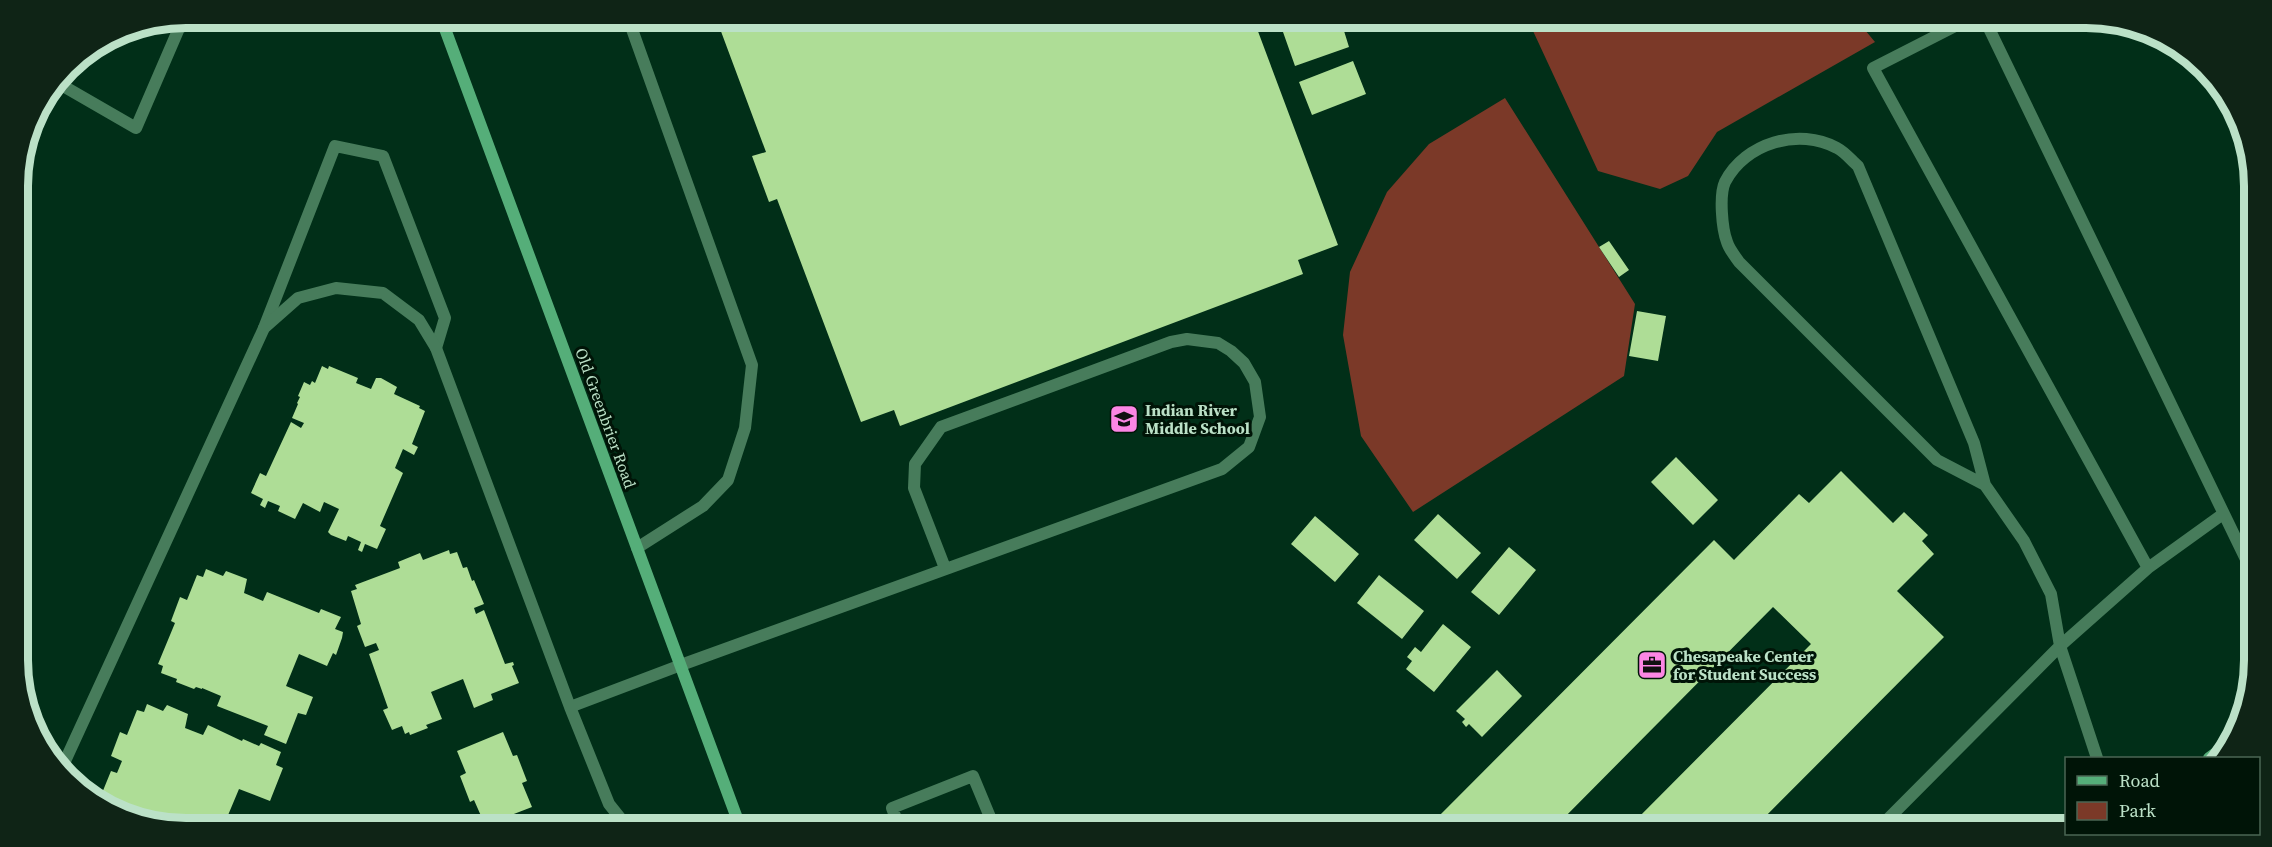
<svg xmlns="http://www.w3.org/2000/svg" width="2272" height="847" font-family="'Source Serif 4',serif">
<style>
.green{fill:#7b3928}
.building{fill:#aedd96}
.lines{fill:none;stroke-linecap:round;stroke-linejoin:round}
.lane{stroke:#477c5b;stroke-width:12}
.street{stroke:#477c5b;stroke-width:12}
.secondary{stroke:#55ae79;stroke-width:12}
.labels{text-anchor:middle;stroke-width:6;stroke-linejoin:round;paint-order:stroke}
.poi-label{font-size:16px;font-weight:bold;fill:#bbe1c7;stroke:#001407;text-anchor:start}
.street-label{font-size:16px;fill:#bbe1c7;stroke:#001407}
.rim{fill:none;stroke:#bbe1c7;stroke-width:8}
</style>
<rect width="100%" height="100%" fill="#012f18"/>
<path class="green" d="M 1527,18 L 1855,18 L 1875,42 L 1717,132 L 1688,176 L 1660,189 L 1598,171 Z
M 1505,98 L 1635,304 L 1624,376 L 1413,512 L 1361,436 L 1343,335 L 1350,272 L 1387,192 L 1429,144 Z"/>
<path class="building" d="M 716,18 L 1253,18 L 1338,245 L 1298,260 L 1303,274 L 900,426 L 894,410 L 861,422 L 777,199 L 769,202 L 752,156 L 766,152 Z
M 1322,18 L 1340,18 L 1349,47 L 1295,66 L 1283,32 Z
M 1353,61 L 1366,94 L 1312,115 L 1299,82 Z
M 1609,241 L 1629,270 L 1619,277 L 1599,247 Z
M 1637,311 L 1666,316 L 1658,361 L 1629,356 Z
M 322,366 L 328,369 L 329,366 L 358,378 L 356,383 L 371,389 L 376,378 L 381,378 L 397,387 L 394,394 L 420,406 L 419,408 L 425,411 L 412,444 L 418,447 L 414,455 L 403,449 L 395,468 L 403,473 L 380,526 L 386,529 L 377,549 L 365,544 L 362,552 L 358,550 L 361,542 L 348,536 L 346,541 L 331,535 L 328,532 L 339,509 L 324,502 L 320,512 L 303,503 L 295,519 L 278,511 L 280,506 L 268,501 L 265,508 L 260,505 L 263,499 L 251,493 L 260,473 L 266,476 L 291,422 L 301,428 L 304,423 L 292,418 L 298,404 L 297,403 L 300,397 L 298,396 L 304,382 L 310,385 L 312,381 L 315,383 Z
M 1676,457 L 1718,500 L 1693,525 L 1651,482 Z
M 1841,471 L 1893,523 L 1904,512 L 1928,535 L 1922,541 L 1934,554 L 1897,591 L 1944,637 L 1753,829 L 1627,829 L 1811,644 L 1773,607 L 1553,829 L 1438,829 L 1432,823 L 1714,540 L 1734,560 L 1799,494 L 1809,503 Z
M 1438,514 L 1481,553 L 1457,579 L 1414,540 Z
M 1315,516 L 1359,554 L 1335,582 L 1291,544 Z
M 1509,547 L 1536,570 L 1499,615 L 1471,592 Z
M 449,550 L 450,554 L 457,552 L 463,568 L 467,567 L 472,581 L 474,580 L 484,604 L 474,608 L 476,614 L 484,610 L 505,664 L 513,662 L 514,665 L 512,666 L 519,683 L 491,694 L 493,700 L 474,708 L 463,679 L 431,692 L 442,719 L 426,725 L 428,728 L 410,735 L 409,732 L 405,734 L 402,726 L 392,730 L 383,710 L 388,708 L 369,654 L 379,650 L 376,643 L 365,647 L 357,626 L 361,624 L 351,591 L 357,589 L 355,585 L 400,568 L 398,562 L 420,553 L 423,560 Z
M 206,569 L 223,576 L 226,571 L 247,579 L 244,593 L 263,601 L 267,592 L 319,613 L 321,609 L 341,617 L 335,629 L 343,632 L 342,638 L 336,655 L 333,653 L 327,666 L 299,654 L 286,686 L 313,697 L 306,715 L 298,713 L 286,744 L 264,735 L 268,726 L 217,706 L 221,696 L 202,688 L 202,689 L 196,687 L 194,689 L 176,682 L 177,679 L 161,673 L 163,666 L 158,664 L 175,623 L 171,621 L 180,597 L 187,600 L 197,575 L 203,577 Z
M 1379,575 L 1424,611 L 1402,639 L 1357,603 Z
M 1443,624 L 1471,647 L 1434,692 L 1406,669 L 1412,661 L 1407,657 L 1415,647 L 1421,652 Z
M 1497,670 L 1522,696 L 1482,737 L 1469,724 L 1466,727 L 1462,722 L 1465,719 L 1456,711 Z
M 147,704 L 163,711 L 167,705 L 188,714 L 185,728 L 203,735 L 208,725 L 242,741 L 243,739 L 259,746 L 261,743 L 281,752 L 276,765 L 283,768 L 270,801 L 239,789 L 226,820 L 247,829 L 186,829 L 133,820 L 100,798 L 111,771 L 117,773 L 122,761 L 111,756 L 120,732 L 127,735 L 137,710 L 144,712 Z
M 503,732 L 513,756 L 517,755 L 527,781 L 522,783 L 532,807 L 485,825 L 474,800 L 470,802 L 460,776 L 466,773 L 457,751 Z"/>
<g class="lines">
<path class="lane" d="M 628,18 L 752,365 L 745,428 L 728,480 L 703,506 L 637,548
M 1971,18 L 1873,68 L 2148,568 L 2223,514
M 1984,18 L 2254,576
M 58,83 L 136,128 L 183,19
M 264,328 L 335,146 L 383,156 L 445,318 L 436,348
M 1985,485 L 1937,460 L 1739,262 C 1735,256 1729,249 1727,242 C 1722,229 1719,195 1725,182 C 1745,143 1799,127 1837,148 C 1845,152 1852,161 1858,166 L 1974,443 L 1985,485 L 2024,541 L 2051,594 L 2060,646
M 2060,646 L 2148,568
M 681,665 L 1222,469 L 1249,447 L 1260,417 L 1255,382 L 1244,363 L 1231,351 L 1218,343 L 1187,339 L 1171,342 L 941,427 L 915,464 L 914,488 L 945,568
M 900,829 L 892,808 L 973,776 L 995,829
M 1878,829 L 2060,646 L 2097,758"/>
<path class="street" d="M 570,707 L 681,665
M 60,772 L 264,328 L 298,298 L 336,288 L 383,293 L 419,320 L 436,348 L 570,707 L 609,804 L 629,829"/>
<path class="secondary" d="M 441,18 L 741,829
M 2209,758 L 2220,750"/>
</g>
<defs>
<g id="school-square" transform="scale(1.5)"><rect x="-9" y="-9" width="18" height="18" rx="4" fill="#fc86e4" stroke="#001407"/><path d="M0-5L7-2L0 1L-7-2ZM-4 1L0 2.5L4 1V4Q0 6-4 4Z" fill="#111"/></g>
<g id="office-square" transform="scale(1.5)"><rect x="-9" y="-9" width="18" height="18" rx="4" fill="#fc86e4" stroke="#001407"/><path d="M-6-3h4V-5.5h4V-3h4V5H-6ZM-1-4.5V-3h2v-1.5ZM-6 0V1H6V0Z" fill="#111"/></g>
</defs>
<g fill-rule="evenodd">
<use href="#school-square" x="1124" y="419"/>
<use href="#office-square" x="1652" y="665"/>
</g>
<g class="labels">
<g class="poi-label">
<text x="1145" y="416">Indian River<tspan x="1145" dy="18">Middle School</tspan></text>
<text x="1673" y="662">Chesapeake Center<tspan x="1673" dy="18">for Student Success</tspan></text>
</g>
<g class="street-label">
<text transform="translate(606 418) rotate(70)" y="6">Old Greenbrier Road</text>
</g>
</g>
<path d="M0 0H2272V847H0ZM186 28H2086A158 158 0 0 1 2244 186V660A158 158 0 0 1 2086 818H186A158 158 0 0 1 28 660V186A158 158 0 0 1 186 28Z" fill="#0f2416" fill-rule="evenodd"/>
<path class="rim" d="M186 28H2086A158 158 0 0 1 2244 186V660A158 158 0 0 1 2086 818H186A158 158 0 0 1 28 660V186A158 158 0 0 1 186 28Z"/>
<rect x="2065" y="757" width="195" height="78" fill="#001407" stroke="#4b6654" stroke-width="1.5"/>
<rect x="2077" y="776" width="30" height="9" fill="#55ae79" stroke="#4b6654" stroke-width="1.5"/>
<text x="2119" y="787" font-size="18" fill="#bbe1c7">Road</text>
<rect x="2077" y="802" width="30" height="18" fill="#7b3928" stroke="#4b6654" stroke-width="1.5"/>
<text x="2119" y="817" font-size="18" fill="#bbe1c7">Park</text>
</svg>
